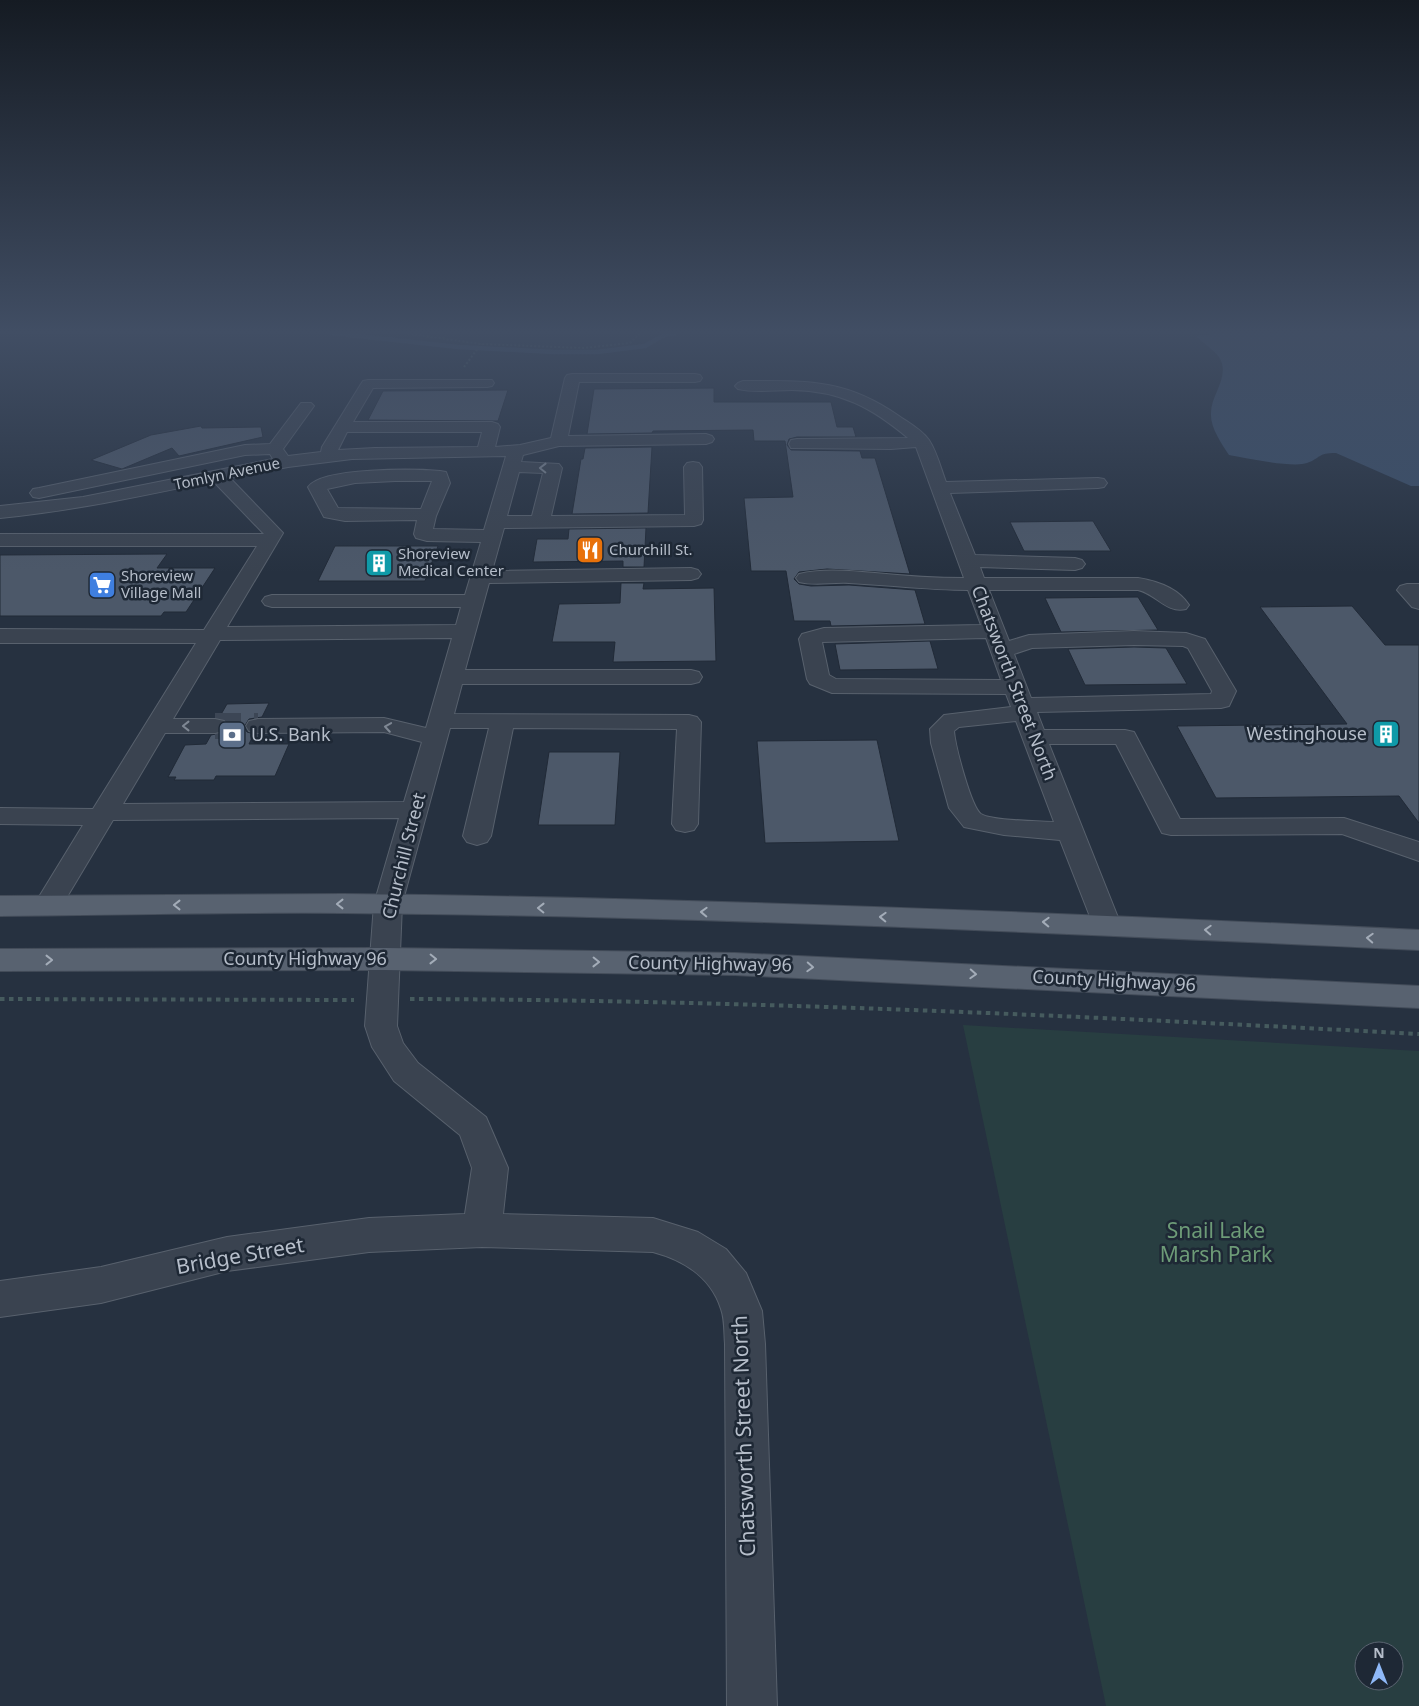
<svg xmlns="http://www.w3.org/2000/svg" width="1419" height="1706" font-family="'Noto Sans',sans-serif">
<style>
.green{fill:#283e41;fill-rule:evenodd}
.water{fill:#3b4f69}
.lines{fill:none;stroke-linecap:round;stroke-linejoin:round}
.stream{stroke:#3b4f69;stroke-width:4.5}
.building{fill:#4c5869;stroke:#212a37}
.minor-tunnel{stroke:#3c4655;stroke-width:26;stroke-dasharray:26 13;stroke-linecap:butt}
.minor-casing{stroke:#58616d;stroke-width:2}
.major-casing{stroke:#434c59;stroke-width:2}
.path-far1{stroke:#465b5e;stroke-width:2;stroke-dasharray:2 2;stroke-linecap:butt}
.path{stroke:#465b5e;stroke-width:4;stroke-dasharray:4.5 4.5;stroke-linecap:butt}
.minor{fill:#3a4350;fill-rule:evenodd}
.major{fill:#586270;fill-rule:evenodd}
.oneway{stroke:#7e8793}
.oneway2{stroke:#a3acb8}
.labels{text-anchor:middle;stroke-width:5;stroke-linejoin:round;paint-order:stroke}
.far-street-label{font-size:15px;fill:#b6beca;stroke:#1e2835}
.far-poi-label{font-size:15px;fill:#b6beca;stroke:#1e2835;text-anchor:start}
.street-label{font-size:18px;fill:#b6beca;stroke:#1e2835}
.poi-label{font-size:18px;fill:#b6beca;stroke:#1e2835;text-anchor:end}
.near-park-label{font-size:21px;fill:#6d9b77;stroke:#1e2835}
.near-street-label{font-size:21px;fill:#b6beca;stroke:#1e2835}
</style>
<rect width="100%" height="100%" fill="#263140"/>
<path class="green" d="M 963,1025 L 1419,1051 L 1419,1706 L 1106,1706 ZM 1364,1651 L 1394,1651 L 1394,1681 L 1364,1681 Z"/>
<path class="water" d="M 1223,333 L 1419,333 L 1419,486 L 1411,486 L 1336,453 C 1317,453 1321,458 1307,463 C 1293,468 1246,458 1229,455 C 1221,443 1210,427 1211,413 C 1211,394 1231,376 1219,357 C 1214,350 1203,343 1196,336 Z"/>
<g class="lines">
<path class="stream" d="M 331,333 L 458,347 L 554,352 L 597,352 L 645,346 L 664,335 L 675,333"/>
</g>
<path class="building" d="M 714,388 L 714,402 L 831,402 L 837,427 L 853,427 L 856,437 L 797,437 L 789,439 L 787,445 L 791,450 L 860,451 L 862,458 L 875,458 L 910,574 L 827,569 L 799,572 L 794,579 L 799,584 L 811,586 L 849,585 L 915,590 L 925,624 L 831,626 L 830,621 L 794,621 L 786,571 L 751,571 L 744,498 L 793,497 L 785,441 L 754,441 L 753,430 L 653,431 L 652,433 L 587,434 L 594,389 Z
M 508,390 L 498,421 L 368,420 L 383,391 Z
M 201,426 L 202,428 L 261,427 L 263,437 L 179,456 L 172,448 L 122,469 L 91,460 L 151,435 Z
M 652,447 L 648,513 L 572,514 L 581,459 L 583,459 L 585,448 Z
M 1093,521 L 1111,551 L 1024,551 L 1010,522 Z
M 646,528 L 644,567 L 623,567 L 623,561 L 533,562 L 537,539 L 568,539 L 569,529 Z
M 335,546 L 438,546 L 425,581 L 318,581 Z
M 167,554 L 157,568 L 215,568 L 186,612 L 164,612 L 161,616 L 0,616 L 0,555 Z
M 621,583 L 644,583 L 643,589 L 714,588 L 716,661 L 613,662 L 615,642 L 552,642 L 559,604 L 620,603 Z
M 1138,597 L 1158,630 L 1061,632 L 1045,598 Z
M 1352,606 L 1385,645 L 1419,645 L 1419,823 L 1399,796 L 1216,798 L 1177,726 L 1347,724 L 1260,607 Z
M 930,641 L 938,669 L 840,670 L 835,644 Z
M 1134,647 L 1166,648 L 1187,684 L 1085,685 L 1068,649 Z
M 269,703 L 262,717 L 249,719 L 244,727 L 247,732 L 254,734 L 249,744 L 289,744 L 275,776 L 216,776 L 214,780 L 174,780 L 176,777 L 168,777 L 185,745 L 206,744 L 211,735 L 226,732 L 229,725 L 226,720 L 219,718 L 227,704 Z
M 877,740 L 899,841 L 765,843 L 757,741 Z
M 549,752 L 620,752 L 615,825 L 538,825 Z"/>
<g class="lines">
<path class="minor-tunnel" d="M 215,726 L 258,726"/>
<g class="minor-casing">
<path id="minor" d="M 572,374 L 695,374 L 700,375 L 702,378 L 700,381 L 695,382 L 579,382 L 568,436 L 706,434 L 712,436 L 714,439 L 712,442 L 706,444 L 559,446 L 523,455 L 521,462 L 559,464 L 562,468 L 551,516 L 685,515 L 684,467 L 687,463 L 693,462 L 699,463 L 702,467 L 703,520 L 701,524 L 694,526 L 504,528 L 492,571 L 691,568 L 698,570 L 701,574 L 698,578 L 691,580 L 489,583 L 465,670 L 691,670 L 699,672 L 702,677 L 699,682 L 691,684 L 462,684 L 454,714 L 689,715 L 697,717 L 701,722 L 698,824 L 694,830 L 685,832 L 676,830 L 672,824 L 677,729 L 513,728 L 491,836 L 487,842 L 477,845 L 467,842 L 463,836 L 489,728 L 450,728 L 402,904 L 397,1026 L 403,1043 L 418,1063 L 486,1117 L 508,1168 L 503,1214 L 653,1218 L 698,1232 L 726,1249 L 746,1273 L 762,1311 L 765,1344 L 777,1706 L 727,1706 L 725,1344 C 724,1333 725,1320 721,1309 C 711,1277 683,1260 653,1252 L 482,1247 L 369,1252 L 227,1271 L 101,1303 L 0,1317 L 0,1281 L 101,1267 L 227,1237 L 369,1218 L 465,1214 L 472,1168 L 460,1135 L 394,1081 L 372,1047 L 365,1026 L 374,904 L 399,818 L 113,820 L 58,912 L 48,915 L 38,912 L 34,905 L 83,825 L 0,824 L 0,808 L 93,809 L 196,643 L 0,643 L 0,629 L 204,630 L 257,546 L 0,546 L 0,534 L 264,534 L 213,481 C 142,496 72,511 0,518 L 0,506 L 83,497 L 273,459 L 270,454 L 245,455 L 39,498 L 33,497 L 30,493 L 33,489 L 39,488 L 245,445 L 270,444 L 301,403 L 311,403 L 314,406 L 283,449 L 288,456 L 321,452 L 322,447 L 361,384 L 363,381 L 368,380 L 492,380 L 494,383 L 492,386 L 487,387 L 373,388 L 353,422 L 492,422 L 498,424 L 500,427 L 495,447 L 520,445 L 551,438 L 565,378 L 567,375 ZM 347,432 L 482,432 L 478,447 L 375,448 L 338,450 ZM 506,456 L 484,530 L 433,529 L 436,516 L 450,483 L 446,472 L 440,471 C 416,469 322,467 308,487 L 324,517 L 345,521 L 417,520 L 414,534 L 416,538 L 427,541 L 481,542 L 465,595 L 272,595 L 265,597 L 262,601 L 265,605 L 272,607 L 461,607 L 456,625 L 227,627 L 283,533 L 230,478 L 288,467 L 352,459 ZM 519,472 L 543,473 L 532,516 L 507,516 ZM 395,481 L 432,481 L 421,509 L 338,508 L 327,489 L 355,483 ZM 452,638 L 426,728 L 384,718 L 258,719 L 249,721 L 246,726 L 249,731 L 258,733 L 384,732 L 422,742 L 404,802 L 123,804 L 165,733 L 215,733 L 224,731 L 227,726 L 224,721 L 215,719 L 173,719 L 220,640 Z
M 743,381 C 806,381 845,378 899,416 C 909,423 922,430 929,440 C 937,452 941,469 946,482 L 1098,478 L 1104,479 L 1107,483 L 1104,487 L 1098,488 L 950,493 L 975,555 L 1075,558 L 1082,560 L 1085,564 L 1082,568 L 1075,570 L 980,567 L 984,578 L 1138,578 C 1157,581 1178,588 1189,605 L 1186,609 C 1167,614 1156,594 1138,590 L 989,590 L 1009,641 L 1029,635 L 1134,631 L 1186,633 L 1205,639 L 1236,691 L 1229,706 L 1221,708 L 1037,712 L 1044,730 L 1125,730 L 1134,732 L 1180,819 L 1344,818 L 1419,842 L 1419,861 L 1342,834 L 1171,835 L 1162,833 L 1116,744 L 1049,744 L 1121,925 L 1116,932 L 1106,935 L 1096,932 L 1060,840 L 1004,835 L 964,827 L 949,808 L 931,743 L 930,729 L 944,715 L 1011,707 L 1006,694 L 832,693 L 810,684 L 807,679 L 799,639 L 802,634 L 824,628 L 981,625 L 968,590 C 928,590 889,585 849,583 C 832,582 815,586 799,582 L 796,578 L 799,574 C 823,568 851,571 875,573 C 905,576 934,578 964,578 L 916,447 L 891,449 L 791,448 L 789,444 L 791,440 L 797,439 L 908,438 C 871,407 841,391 792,390 C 775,390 755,393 738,389 L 735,386 L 738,383 ZM 986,638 L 1001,680 L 836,679 L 829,675 L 822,642 ZM 1134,645 L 1183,646 L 1188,648 L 1212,691 L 1211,694 L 1031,698 L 1014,654 L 1032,648 ZM 1016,721 L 1054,822 C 1039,821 992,821 981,814 C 971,807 955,745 954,731 L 959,727 Z
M 1407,584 L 1419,584 L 1419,609 L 1412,607 L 1397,590 L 1400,586 Z"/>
</g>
<g class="major-casing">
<path id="major" d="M 343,894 C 702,898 1061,913 1419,930 L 1419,950 C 1061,933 701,916 342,913 C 228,912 114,915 0,916 L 0,896 Z
M 384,948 L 735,953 L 1419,986 L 1419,1008 L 735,975 L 384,970 L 0,971 L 0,949 Z"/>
</g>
<path class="path-far1" d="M 403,333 L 481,344 L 584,348 L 630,343 L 640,333
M 464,367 L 481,344"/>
<path class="path" d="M 0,999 L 354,1000
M 410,999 C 747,1000 1083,1016 1419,1034"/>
<use href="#minor" class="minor"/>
<use href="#major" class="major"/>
</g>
<defs><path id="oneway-chevron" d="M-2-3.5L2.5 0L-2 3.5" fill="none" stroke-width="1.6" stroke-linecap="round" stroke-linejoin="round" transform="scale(1.25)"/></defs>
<g class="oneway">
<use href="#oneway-chevron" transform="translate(543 468) rotate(-179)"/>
<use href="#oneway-chevron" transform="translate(186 726) rotate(180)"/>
<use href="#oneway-chevron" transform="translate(388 727) rotate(-171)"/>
</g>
<g class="oneway2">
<use href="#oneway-chevron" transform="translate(340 904) rotate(180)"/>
<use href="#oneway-chevron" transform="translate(177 905) rotate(180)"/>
<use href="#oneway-chevron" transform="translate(541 908) rotate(-179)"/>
<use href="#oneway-chevron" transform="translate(704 912) rotate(-178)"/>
<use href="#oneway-chevron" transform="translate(883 917) rotate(-178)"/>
<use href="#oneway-chevron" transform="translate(1046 922) rotate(-178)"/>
<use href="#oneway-chevron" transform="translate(1208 930) rotate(-177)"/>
<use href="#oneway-chevron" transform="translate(1370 938) rotate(-177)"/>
<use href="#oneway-chevron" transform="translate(433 959) rotate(1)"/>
<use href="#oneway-chevron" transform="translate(49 960)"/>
<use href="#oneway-chevron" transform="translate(596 962) rotate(1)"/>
<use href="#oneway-chevron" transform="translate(810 967) rotate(3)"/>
<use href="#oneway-chevron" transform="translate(973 974) rotate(3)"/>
</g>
<linearGradient id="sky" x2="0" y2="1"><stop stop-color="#151b23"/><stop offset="0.58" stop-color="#414e64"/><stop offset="1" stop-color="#414e64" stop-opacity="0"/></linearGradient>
<rect width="1419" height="572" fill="url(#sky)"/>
<defs>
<g id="restaurant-square" transform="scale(1.4375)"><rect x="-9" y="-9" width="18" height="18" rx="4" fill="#e8710a" stroke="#1e2835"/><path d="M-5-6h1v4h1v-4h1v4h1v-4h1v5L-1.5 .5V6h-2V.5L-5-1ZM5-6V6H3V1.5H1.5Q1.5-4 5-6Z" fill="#fff"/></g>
<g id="building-square" transform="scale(1.4375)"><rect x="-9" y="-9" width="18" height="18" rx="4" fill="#0f9aa8" stroke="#1e2835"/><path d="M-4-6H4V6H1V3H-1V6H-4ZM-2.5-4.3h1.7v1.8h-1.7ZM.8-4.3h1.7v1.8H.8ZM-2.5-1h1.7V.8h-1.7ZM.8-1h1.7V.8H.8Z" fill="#fff"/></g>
<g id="supermarket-square" transform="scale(1.4375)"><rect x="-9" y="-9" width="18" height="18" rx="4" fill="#3f7fe0" stroke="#1e2835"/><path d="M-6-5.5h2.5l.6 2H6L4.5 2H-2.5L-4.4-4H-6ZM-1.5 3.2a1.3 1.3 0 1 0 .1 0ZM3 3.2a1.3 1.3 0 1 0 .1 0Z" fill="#fff"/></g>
<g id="bank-square" transform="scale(1.4375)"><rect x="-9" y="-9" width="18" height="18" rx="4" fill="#5c6f8a" stroke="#1e2835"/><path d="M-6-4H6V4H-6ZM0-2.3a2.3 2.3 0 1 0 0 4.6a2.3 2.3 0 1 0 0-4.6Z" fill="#fff"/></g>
</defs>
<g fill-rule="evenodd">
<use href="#restaurant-square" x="590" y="550"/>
<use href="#building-square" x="379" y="563"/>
<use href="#supermarket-square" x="102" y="585"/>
<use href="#building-square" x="1386" y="734"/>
<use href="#bank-square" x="232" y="735"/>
</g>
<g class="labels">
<g class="far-street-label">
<text transform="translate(227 474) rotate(-12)" y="5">Tomlyn Avenue</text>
</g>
<g class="far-poi-label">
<text x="609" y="555">Churchill St.</text>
<text x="398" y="559">Shoreview<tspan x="398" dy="17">Medical Center</tspan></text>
<text x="121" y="581">Shoreview<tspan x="121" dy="17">Village Mall</tspan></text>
</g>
<g class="street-label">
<text transform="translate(1014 683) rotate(69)" y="6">Chatsworth Street North</text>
<text transform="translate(404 856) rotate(-76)" y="6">Churchill Street</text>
<text x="305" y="965">County Highway 96</text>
<text transform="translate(710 964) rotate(1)" y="6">County Highway 96</text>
<text transform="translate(1114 981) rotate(3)" y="6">County Highway 96</text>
</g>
<g class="poi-label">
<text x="1367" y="740">Westinghouse</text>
<text x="251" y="741" text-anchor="start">U.S. Bank</text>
</g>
<g class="near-park-label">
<text x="1216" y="1238">Snail Lake<tspan x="1216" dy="24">Marsh Park</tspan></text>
</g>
<g class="near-street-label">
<text transform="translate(240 1256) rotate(-10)" y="7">Bridge Street</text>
<text transform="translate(744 1436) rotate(-92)" y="7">Chatsworth Street North</text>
</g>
</g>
<g transform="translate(1379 1666)"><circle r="24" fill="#1e2835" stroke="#5b6471"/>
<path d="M0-4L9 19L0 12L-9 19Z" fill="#8eb8f7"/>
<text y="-8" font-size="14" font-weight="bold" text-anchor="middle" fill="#b6beca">N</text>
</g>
</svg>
